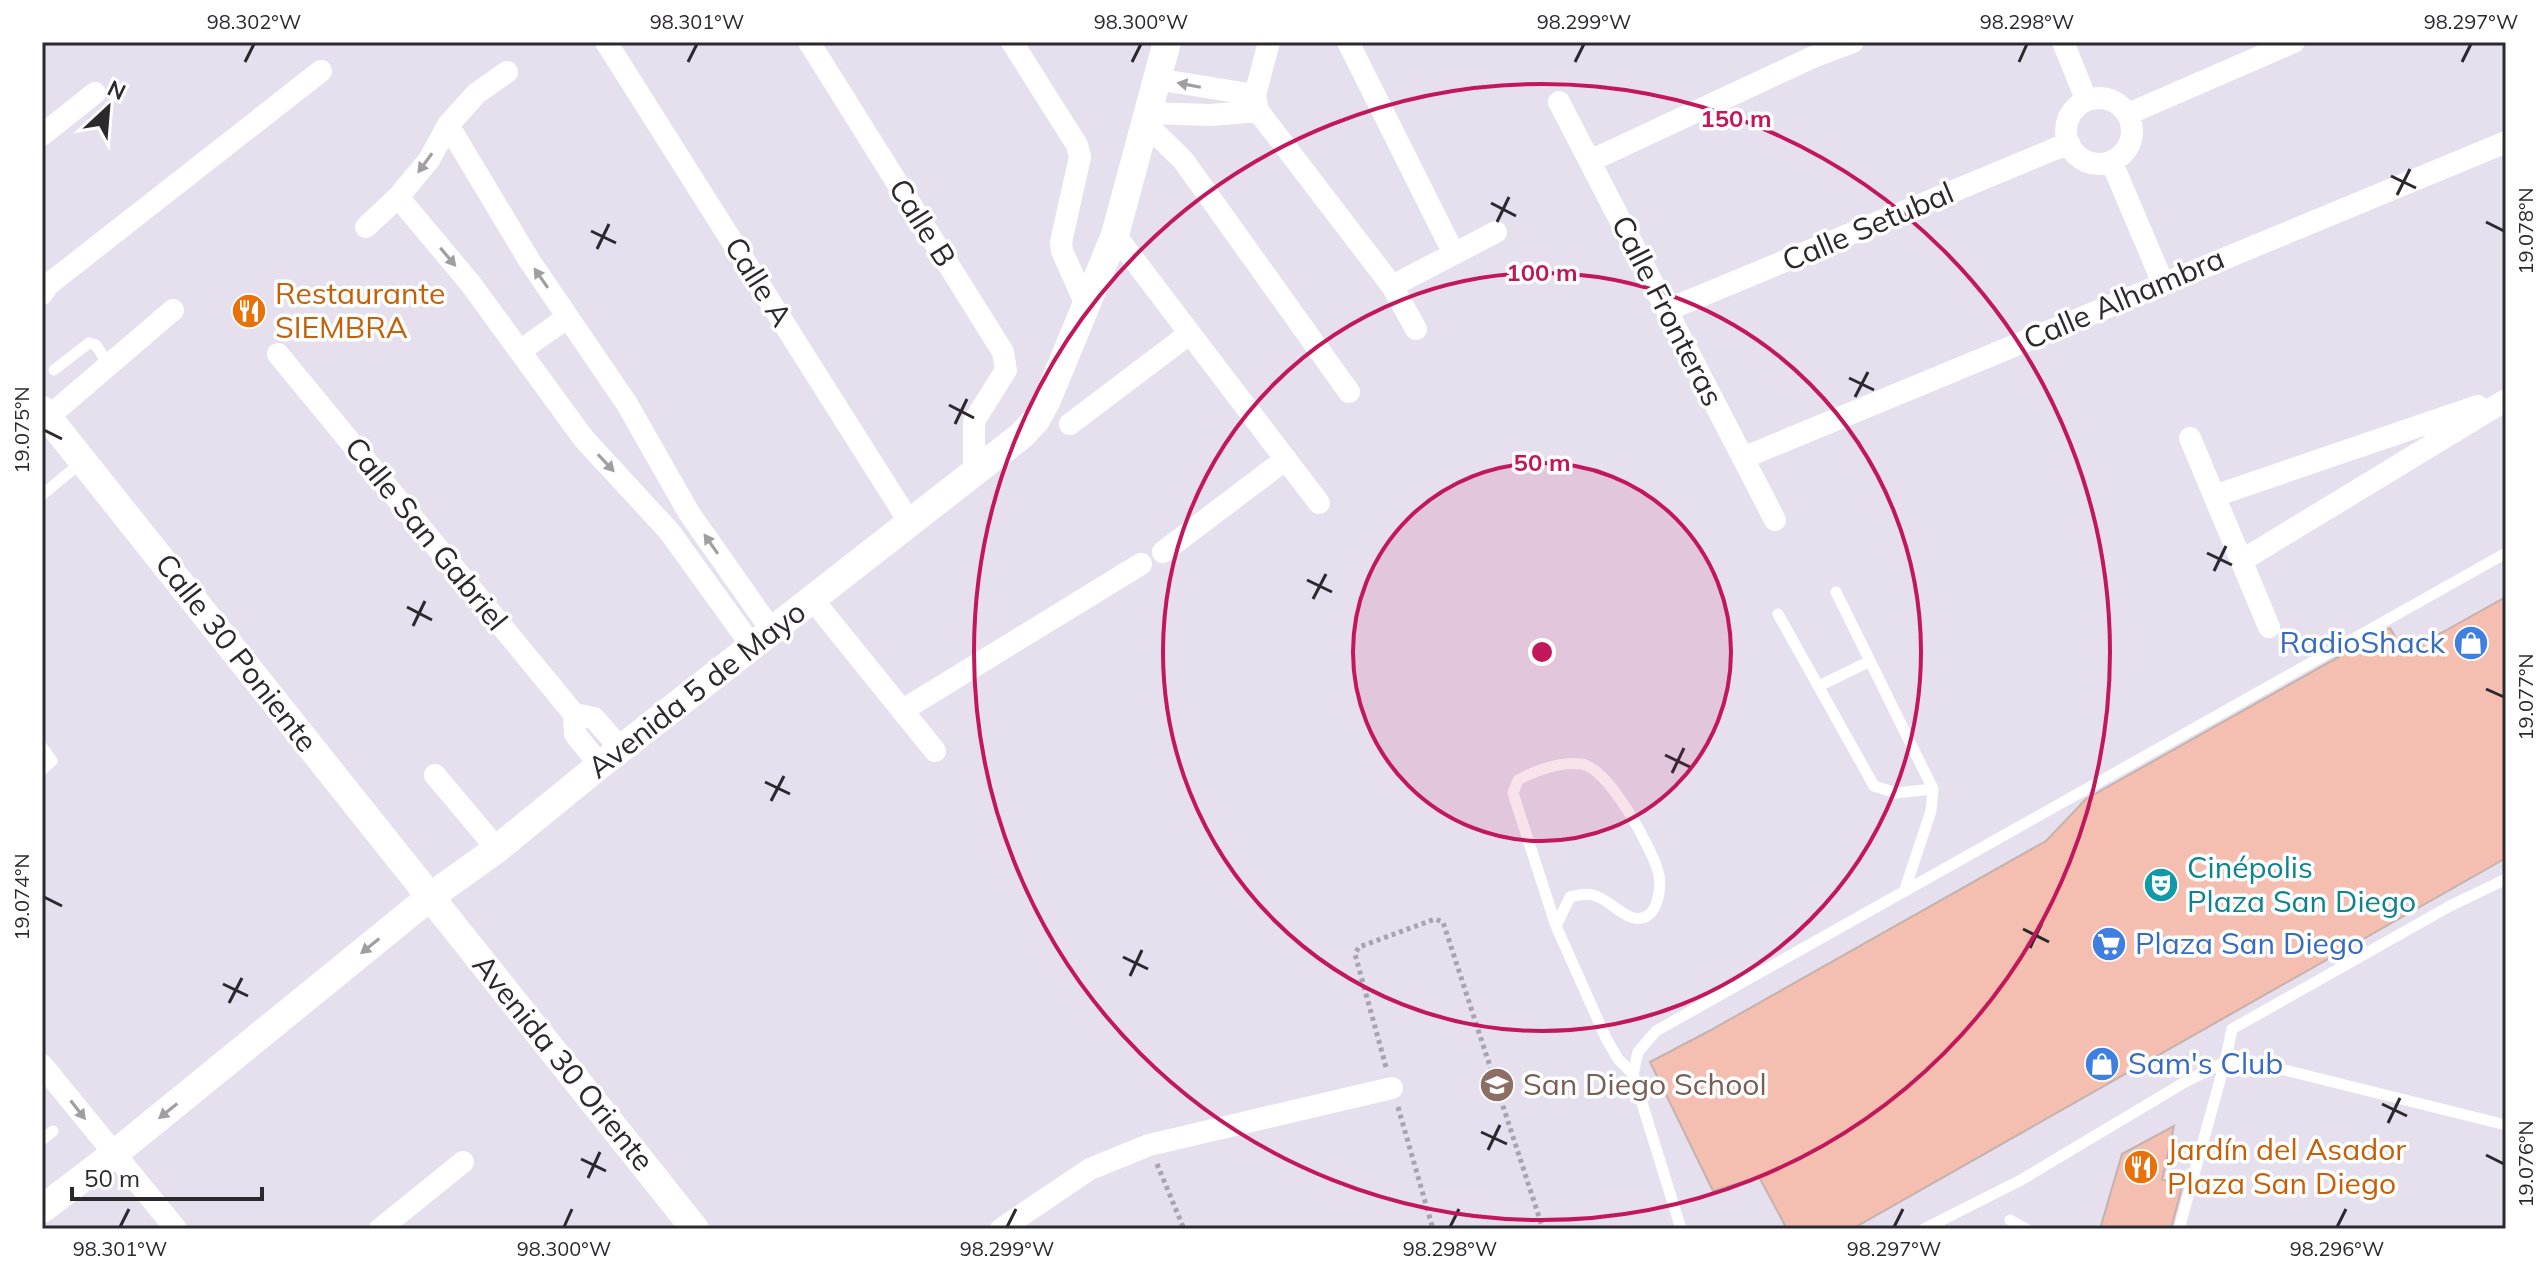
<svg xmlns="http://www.w3.org/2000/svg" width="2548" height="1271" font-family="Mulish,sans-serif">
<style>
.building{fill:#f4bfb1;stroke:#c4b2ad;stroke-width:2}
.lines{fill:none;stroke-linecap:round;stroke-linejoin:round}
.path{stroke:#a8a3af;stroke-width:5;stroke-dasharray:4 4;stroke-linecap:butt}
.service{stroke:#fff;stroke-width:11}
.minor{stroke:#fff;stroke-width:22}
.tertiary{stroke:#fff;stroke-width:28}
.oneway{fill:#a09ea1}
.ticks{fill:none;stroke:#2b282e;stroke-width:3}
.ring{fill:none;stroke:#c2185b;stroke-width:4}
.labels{text-anchor:middle;stroke-width:7;stroke-linejoin:round;paint-order:stroke}
.street-label{font-size:30px;fill:#2b282e;stroke:#fff}
.food-label{font-size:30px;fill:#c56008;stroke:#fff;text-anchor:start}
.shop-label{font-size:30px;fill:#366cbe;stroke:#fff;text-anchor:start}
.culture-label{font-size:30px;fill:#0d838f;stroke:#fff;text-anchor:start}
.education-label{font-size:30px;fill:#785e54;stroke:#fff;text-anchor:start}
.centre{fill:#c2185b;stroke:#fff;stroke-width:4}
.ring-label{font-size:24px;text-anchor:middle;font-weight:bold;fill:#c2185b;stroke:#fff;stroke-width:7;stroke-linejoin:round;paint-order:stroke}
.neatline{fill:none;stroke:#2b282e;stroke-width:3}
.ticks-label{font-size:20px;text-anchor:middle;fill:#2b282e}
</style>
<rect width="100%" height="100%" fill="#e5dfee"/>
<path class="building" d="M 2506,597 L 2506,858 L 1852,1229 L 1787,1229 L 1759,1177 L 1713,1191 L 1650,1062 L 1711,1030 L 2046,841 L 2086,799 L 2390,628 L 2405,653 Z
M 2174,1126 L 2162,1180 L 2183,1183 L 2171,1229 L 2100,1229 L 2122,1154 Z"/>
<g class="lines">
<path class="path" d="M 1386,1067 L 1355,954 L 1359,947 L 1435,919 L 1443,922 L 1543,1229
M 1398,1107 L 1433,1229
M 1157,1164 L 1184,1229"/>
<path class="service" d="M 54,370 L 89,343 L 96,345 L 109,366
M 42,495 L 83,461
M 1836,592 L 1933,789 L 1931,811 L 1904,892
M 1778,614 L 1874,786 L 1896,793 L 1933,789
M 1819,686 L 1870,661
M 42,747 L 52,761 L 42,770
M 2506,879 L 2450,906 L 2232,1029 L 2225,1062 L 2256,1063 L 2506,1125
M 1556,926 L 1570,897 C 1578,895 1585,893 1593,895 C 1611,899 1629,927 1647,916 C 1659,909 1662,884 1658,871 C 1650,845 1609,769 1582,764 C 1560,761 1537,770 1518,780 L 1513,793 L 1556,926 L 1606,1038 L 1618,1059 L 1633,1074
M 42,1140 L 53,1131
M 2010,1220 L 2026,1229
M 1681,1229 L 1633,1074 L 1638,1052 L 1656,1031 L 2506,553
M 1924,1229 L 2021,1180 L 2185,1082 L 2225,1062 L 2179,1229"/>
<path class="minor" d="M 606,42 L 910,523
M 809,42 L 1003,352 L 1006,370 L 974,421 L 974,473
M 1012,42 L 1077,145 L 1080,157 L 1061,242 L 1062,251 L 1087,307
M 1269,42 L 1255,95 L 1258,111 L 1392,286 L 1416,329
M 1348,42 L 1454,254
M 2063,42 L 2086,99
M 1156,79 L 1255,95
M2066 131a33 33 0 1 1 66 0a33 33 0 1 1-66 0Z
M 1559,102 L 1775,520
M 1147,113 L 1211,115 L 1258,111
M 2128,114 L 2294,42
M 1144,122 L 1183,160 L 1349,392
M 448,125 L 529,260 L 627,404 L 689,513 L 772,631
M 42,135 L 95,93
M 1590,161 L 1813,57 L 1853,42
M 2112,163 L 2163,283
M 398,197 L 470,283 L 584,439 L 669,531 L 752,646
M 366,227 L 398,197 L 429,160 L 448,125 L 477,93 L 507,72
M 1115,235 L 1319,503
M 1392,286 L 1496,232
M 42,294 L 49,284 L 321,71
M 1667,310 L 2069,143
M 520,351 L 568,317
M 278,354 L 574,714 L 575,734 L 600,765
M 47,418 L 173,310
M 1070,424 L 1189,334
M 2190,438 L 2269,627
M 1743,458 L 2506,142
M 2214,496 L 2478,406
M 1163,552 L 1286,459
M 2241,561 L 2506,400
M 813,600 L 935,751
M 903,710 L 1141,564
M 574,714 L 594,718 L 621,749
M 435,775 L 497,849
M 42,1065 L 176,1229
M 380,1229 L 463,1162
M 1001,1229 L 1090,1169 L 1149,1145 L 1392,1088"/>
<path class="tertiary" d="M 42,410 L 695,1229
M 42,1209 L 113,1155 L 430,897 L 497,849 L 600,765 L 1022,435 L 1036,420 L 1047,400 L 1115,235 L 1167,42"/>
</g>
<defs><path id="oneway-solid" d="M-6-.8H1V-3.2L6.5 0L1 3.2V.8H-6Z" transform="scale(2)"/></defs>
<g class="oneway">
<use href="#oneway-solid" transform="translate(1189 85) rotate(-169)"/>
<use href="#oneway-solid" transform="translate(425 163) rotate(126)"/>
<use href="#oneway-solid" transform="translate(448 257) rotate(50)"/>
<use href="#oneway-solid" transform="translate(541 278) rotate(-125)"/>
<use href="#oneway-solid" transform="translate(606 463) rotate(47)"/>
<use href="#oneway-solid" transform="translate(711 544) rotate(-125)"/>
<use href="#oneway-solid" transform="translate(370 946) rotate(141)"/>
<use href="#oneway-solid" transform="translate(78 1110) rotate(52)"/>
<use href="#oneway-solid" transform="translate(168 1111) rotate(141)"/>
</g>
<path class="ticks" d="M 245,62 L 254,44M 688,62 L 697,44M 1132,62 L 1141,44M 1575,62 L 1584,44M 2019,62 L 2027,44M 2462,62 L 2471,44M 2391,176 L 2416,188M 2397,195 L 2410,169M 1491,203 L 1516,216M 1497,222 L 1509,197M 2486,222 L 2504,231M 591,231 L 616,243M 597,249 L 609,224M 1849,378 L 1874,390M 1855,397 L 1868,372M 949,405 L 974,418M 955,424 L 967,399M 44,430 L 62,439M 2207,553 L 2232,565M 2214,571 L 2226,546M 1307,580 L 1332,592M 1313,599 L 1326,574M 407,607 L 432,620M 413,626 L 425,601M 2486,689 L 2504,697M 1665,755 L 1690,767M 1672,773 L 1684,748M 765,782 L 790,794M 771,801 L 784,776M 44,897 L 62,906M 2023,929 L 2049,942M 2030,948 L 2042,923M 1123,957 L 1148,969M 1130,976 L 1142,950M 223,984 L 248,996M 229,1003 L 242,978M 2382,1104 L 2407,1116M 2388,1123 L 2400,1098M 1481,1132 L 1507,1144M 1488,1150 L 1500,1125M 2486,1155 L 2504,1164M 581,1159 L 606,1171M 588,1178 L 600,1152M 120,1227 L 129,1209M 564,1227 L 572,1209M 1007,1227 L 1016,1209M 1450,1227 L 1459,1209M 1894,1227 L 1903,1209M 2337,1227 L 2346,1209"/>
<circle cx="1542" cy="652" r="189" fill="#c2185b" fill-opacity=".12"/>
<g class="ring">
<circle cx="1542" cy="652" r="189"/>
<circle cx="1542" cy="652" r="379"/>
<circle cx="1542" cy="652" r="568"/>
</g>
<defs>
<g id="restaurant-disc" transform="scale(1.8)"><circle r="9.5" fill="#e8710a" stroke="#fff"/><path d="M-5-6h1v4h1v-4h1v4h1v-4h1v5L-1.5 .5V6h-2V.5L-5-1ZM5-6V6H3V1.5H1.5Q1.5-4 5-6Z" fill="#fff"/></g>
<g id="shop-disc" transform="scale(1.8)"><circle r="9.5" fill="#3f7fe0" stroke="#fff"/><path d="M-5-2.5h2.3a2.7 3.5 0 0 1 5.4 0H5L5.5 6h-11ZM-1.5-2.5h3a1.5 2.3 0 0 0-3 0Z" fill="#fff"/></g>
<g id="theatre-disc" transform="scale(1.8)"><circle r="9.5" fill="#0f9aa8" stroke="#fff"/><path d="M-5-5.5Q0-4 5-5.5V0Q5 5 0 6Q-5 5-5 0ZM-3.3-2.5H-1v1.5H-3.3ZM1-2.5H3.3v1.5H1ZM-2.8 1Q0 5.5 2.8 1Z" fill="#fff"/></g>
<g id="supermarket-disc" transform="scale(1.8)"><circle r="9.5" fill="#3f7fe0" stroke="#fff"/><path d="M-6-5.5h2.5l.6 2H6L4.5 2H-2.5L-4.4-4H-6ZM-1.5 3.2a1.3 1.3 0 1 0 .1 0ZM3 3.2a1.3 1.3 0 1 0 .1 0Z" fill="#fff"/></g>
<g id="school-disc" transform="scale(1.8)"><circle r="9.5" fill="#8d6e63" stroke="#fff"/><path d="M0-5L7-2L0 1L-7-2ZM-4 1L0 2.5L4 1V4Q0 6-4 4Z" fill="#fff"/></g>
</defs>
<g fill-rule="evenodd">
<use href="#restaurant-disc" x="249" y="311"/>
<use href="#shop-disc" x="2471" y="643"/>
<use href="#theatre-disc" x="2161" y="885"/>
<use href="#supermarket-disc" x="2109" y="944"/>
<use href="#shop-disc" x="2102" y="1064"/>
<use href="#school-disc" x="1497" y="1085"/>
<use href="#restaurant-disc" x="2141" y="1167"/>
</g>
<g class="labels">
<g class="street-label">
<text transform="translate(922 223) rotate(58)" y="10">Calle B</text>
<text transform="translate(1868 227) rotate(-23)" y="10">Calle Setubal</text>
<text transform="translate(758 282) rotate(58)" y="10">Calle A</text>
<text transform="translate(2124 299) rotate(-23)" y="10">Calle Alhambra</text>
<text transform="translate(1667 311) rotate(63)" y="10">Calle Fronteras</text>
<text transform="translate(426 534) rotate(51)" y="10">Calle San Gabriel</text>
<text transform="translate(236 653) rotate(52)" y="10">Calle 30 Poniente</text>
<text transform="translate(697 690) rotate(-38)" y="10">Avenida 5 de Mayo</text>
<text transform="translate(563 1063) rotate(51)" y="10">Avenida 30 Oriente</text>
</g>
<g class="food-label">
<text x="275" y="304">Restaurante<tspan x="275" dy="34">SIEMBRA</tspan></text>
<text x="2167" y="1160">Jardín del Asador<tspan x="2167" dy="34">Plaza San Diego</tspan></text>
</g>
<g class="shop-label">
<text x="2445" y="653" text-anchor="end">RadioShack</text>
<text x="2135" y="954">Plaza San Diego</text>
<text x="2128" y="1074">Sam's Club</text>
</g>
<g class="culture-label">
<text x="2187" y="878">Cinépolis<tspan x="2187" dy="34">Plaza San Diego</tspan></text>
</g>
<g class="education-label">
<text x="1523" y="1095">San Diego School</text>
</g>
</g>
<circle cx="1542" cy="652" r="12" class="centre"/>
<g class="ring-label">
<text x="1736" y="127">150 m</text>
<text x="1542" y="281">100 m</text>
<text x="1542" y="471">50 m</text>
</g>
<rect width="2548" height="1271" fill="none" stroke="#ffffff" stroke-width="88"/>
<g transform="translate(108 108) rotate(26)" stroke="#ffffff" stroke-width="6" paint-order="stroke">
<path d="M0-6L14 30L0 20L-14 30Z" fill="#2b282e"/>
<text y="-12" font-size="22" font-weight="bold" text-anchor="middle" fill="#2b282e">N</text>
</g>
<path d="M72 1187v12h190v-12" fill="none" stroke="#2b282e" stroke-width="4"/>
<text x="84" y="1187" font-size="24" fill="#2b282e" stroke="#ffffff" stroke-width="6" paint-order="stroke">50 m</text>
<rect x="44" y="44" width="2460" height="1183" class="neatline"/>
<g class="ticks-label">
<text x="254" y="29">98.302°W</text>
<text x="697" y="29">98.301°W</text>
<text x="1141" y="29">98.300°W</text>
<text x="1584" y="29">98.299°W</text>
<text x="2027" y="29">98.298°W</text>
<text x="2471" y="29">98.297°W</text>
<text transform="translate(2526 231) rotate(-90)" y="7">19.078°N</text>
<text transform="translate(22 430) rotate(-90)" y="7">19.075°N</text>
<text transform="translate(2526 697) rotate(-90)" y="7">19.077°N</text>
<text transform="translate(22 897) rotate(-90)" y="7">19.074°N</text>
<text transform="translate(2526 1164) rotate(-90)" y="7">19.076°N</text>
<text x="120" y="1256">98.301°W</text>
<text x="564" y="1256">98.300°W</text>
<text x="1007" y="1256">98.299°W</text>
<text x="1450" y="1256">98.298°W</text>
<text x="1894" y="1256">98.297°W</text>
<text x="2337" y="1256">98.296°W</text>
</g>
</svg>
